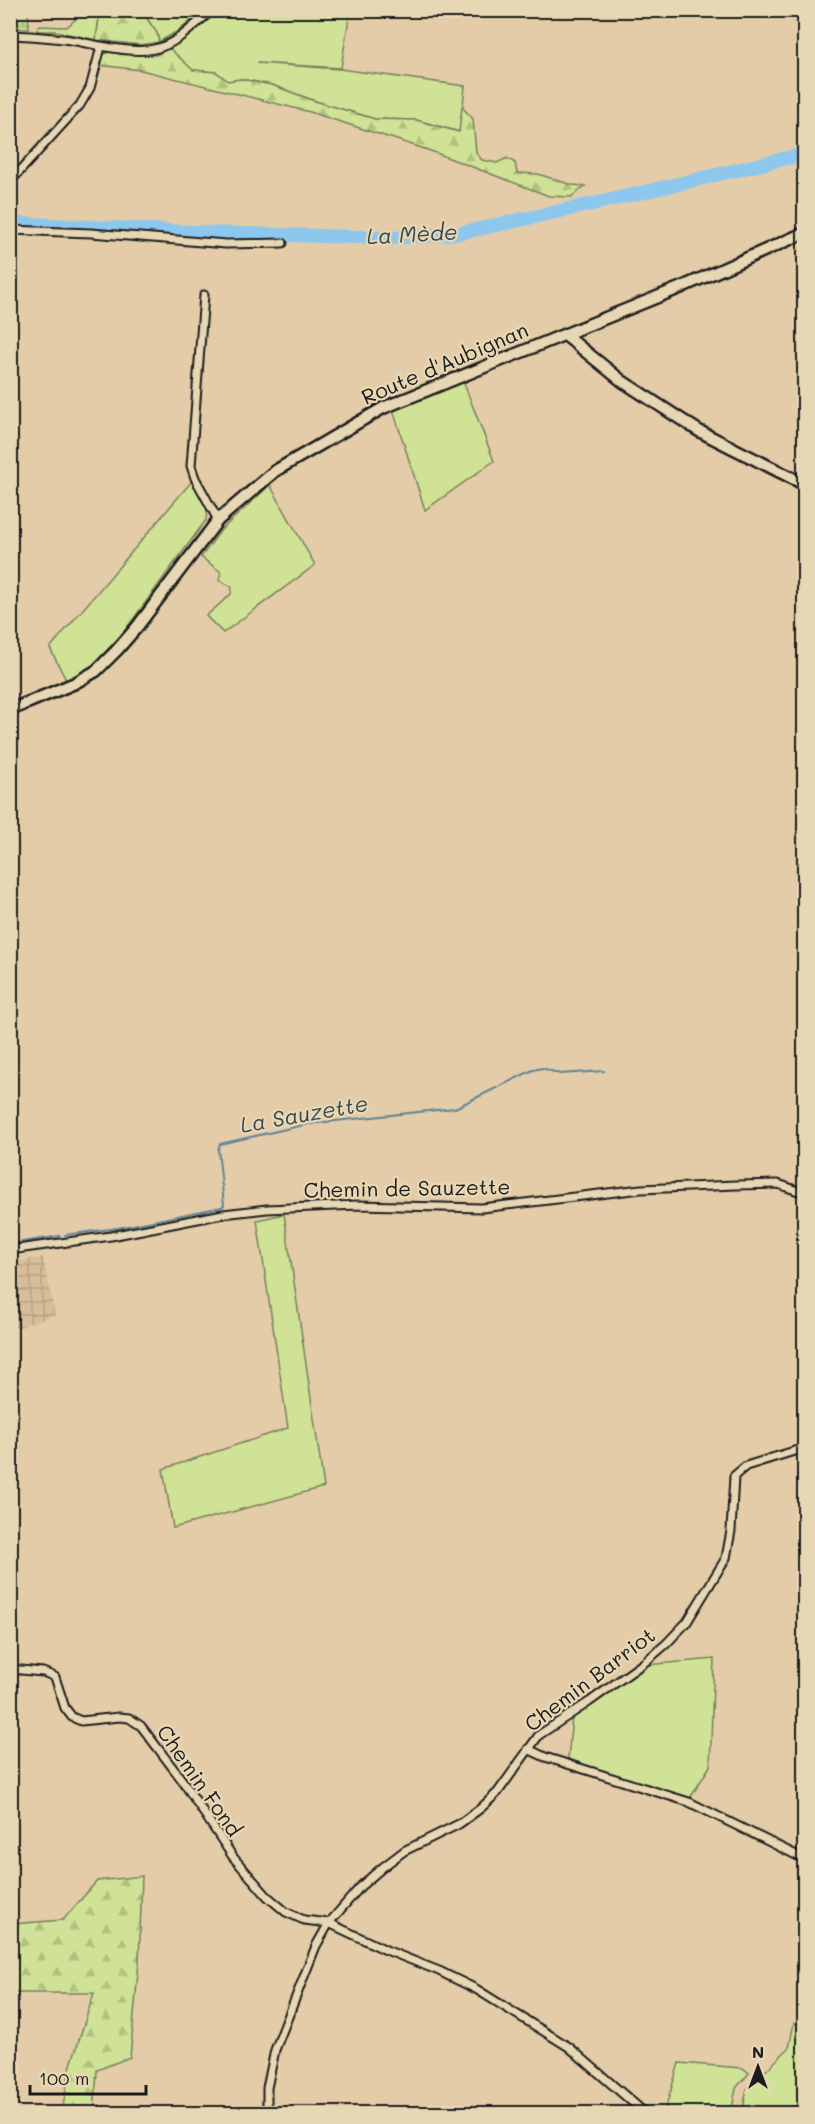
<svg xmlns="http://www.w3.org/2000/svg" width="815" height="2124" font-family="Mali,sans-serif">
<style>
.industrial{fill:url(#industrial-grid)}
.grass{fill:#cfe296;stroke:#767f59;stroke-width:1.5}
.forest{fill:url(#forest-firs);stroke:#767f59;stroke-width:1.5}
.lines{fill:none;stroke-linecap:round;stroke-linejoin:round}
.stream{stroke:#608399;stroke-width:2}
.river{stroke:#8ec7ed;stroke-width:14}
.street-casing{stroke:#1c1c1c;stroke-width:11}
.secondary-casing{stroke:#1c1c1c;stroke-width:15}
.street{stroke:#e8d7b4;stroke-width:7}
.secondary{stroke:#e8d7b4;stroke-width:10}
.labels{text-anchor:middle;stroke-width:4.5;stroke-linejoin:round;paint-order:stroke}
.street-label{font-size:21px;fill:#1c1c1c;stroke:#e8d7b4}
.water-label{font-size:22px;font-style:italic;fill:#384750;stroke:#e8d7b4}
</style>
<defs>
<pattern id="industrial-grid" width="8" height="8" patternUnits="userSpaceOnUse" patternTransform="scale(1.5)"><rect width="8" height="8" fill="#d8bd9a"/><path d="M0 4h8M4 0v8" fill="none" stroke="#b9a284"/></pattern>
<pattern id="forest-firs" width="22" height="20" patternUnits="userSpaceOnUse" patternTransform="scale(1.5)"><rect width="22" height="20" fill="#cfe296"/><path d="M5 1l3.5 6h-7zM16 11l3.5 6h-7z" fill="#b1c181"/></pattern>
</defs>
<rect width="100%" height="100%" fill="#e4cca8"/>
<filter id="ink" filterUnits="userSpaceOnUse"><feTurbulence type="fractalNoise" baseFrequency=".0167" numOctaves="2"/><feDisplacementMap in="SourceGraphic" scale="12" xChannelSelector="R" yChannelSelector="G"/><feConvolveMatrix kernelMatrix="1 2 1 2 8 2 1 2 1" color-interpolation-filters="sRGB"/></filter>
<g filter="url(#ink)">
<path class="industrial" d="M 43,1257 L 55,1315 L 11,1330 L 11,1263 Z"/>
<path class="grass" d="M 85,11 L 100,11 L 96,40 L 55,31 L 37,31 L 38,26 L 67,27 Z
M 148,11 L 204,11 L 176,32 L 159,42 L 157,33 L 145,16 Z
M 221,11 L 350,11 L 341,68 L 257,63 L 340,69 L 465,86 L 460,132 L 416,120 L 375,119 L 315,101 L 272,85 L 241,79 L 228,81 L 216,72 L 192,70 L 169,48 Z
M 463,381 L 494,461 L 425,510 L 393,410 Z
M 192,481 L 207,510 L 206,520 L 123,633 L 94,664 L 67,682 L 50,648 Z
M 270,485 L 315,565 L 223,633 L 206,616 L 231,594 L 232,587 L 219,580 L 221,572 L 201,557 L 221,530 Z
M 284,1214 L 324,1487 L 173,1528 L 163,1469 L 288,1428 L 257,1220 Z
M 714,1659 L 710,1766 L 689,1800 L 568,1759 L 572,1717 L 646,1665 Z
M 794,2023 L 804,2026 L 804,2113 L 742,2113 L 747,2089 L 789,2048 Z
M 679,2063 L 743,2068 L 749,2073 L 736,2088 L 731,2113 L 664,2113 Z"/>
<path class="forest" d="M 10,11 L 28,11 L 29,29 L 11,28 Z
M 148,11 L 145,16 L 157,33 L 159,42 L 140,45 L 96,40 L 100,11 Z
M 169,48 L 193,70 L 216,72 L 228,81 L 241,79 L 272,85 L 315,101 L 375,119 L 416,120 L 459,132 L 462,107 L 473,119 L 476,153 L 482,160 L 497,163 L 507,158 L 515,163 L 517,173 L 538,174 L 572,185 L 585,186 L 571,197 L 549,196 L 428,150 L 310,112 L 141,70 L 99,65 L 100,56 L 111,51 L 122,51 L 143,55 L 155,55 Z
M 142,1876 L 139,1962 L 130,2057 L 97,2070 L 94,2113 L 62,2113 L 69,2071 L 94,1993 L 11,1993 L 11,1924 L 63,1920 L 97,1881 Z"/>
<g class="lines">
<path class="stream" d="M 618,10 L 652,12 L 759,11
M 65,1235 L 118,1228 L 222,1207 L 224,1205 L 218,1149 L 220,1144 L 308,1124 L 455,1108 L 533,1070 L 542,1068 L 560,1074 L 604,1071
M 10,1244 L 60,1236
M 10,1255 L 20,1253"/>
<path class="river" d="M 10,223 L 211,233 L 395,238 L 460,233 L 606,201 L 804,154"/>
<g class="street-casing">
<path id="street" d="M 10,35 C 33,36 54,37 76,41 C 97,45 133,54 154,49 C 176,45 195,24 212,10
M 10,182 L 80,105 L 90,88 L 101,47
M 10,230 L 91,233 L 226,244 L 283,243
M 204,295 L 191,466 L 195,478 L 218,520
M 10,1250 L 111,1236 L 223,1214 L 267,1209 L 358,1205 L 482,1208 L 641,1189 L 736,1185 L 778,1184 L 804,1193
M 10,1669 L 43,1672 L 55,1677 L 65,1708 L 72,1717 L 81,1721 L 119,1717 L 129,1718 L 141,1726 L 182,1780 L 233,1857 L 267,1896 L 286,1912 L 304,1920 L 329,1923 L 386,1950 L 439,1971 L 476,1989 L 569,2047 L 646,2114
M 528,1749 L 545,1757 L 689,1802 L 804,1859
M 267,2114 L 267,2088 L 275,2050 L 316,1946 L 329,1923 L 361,1886 L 383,1867 L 404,1851 L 459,1824 L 481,1808 L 498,1792 L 539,1735 L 589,1702 L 645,1662 L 666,1644 L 687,1622 L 726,1558 L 731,1531 L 734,1476 L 746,1466 L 804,1448"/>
</g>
<g class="secondary-casing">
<path id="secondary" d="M 565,335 L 622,381 L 699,431 L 804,484
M 10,710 L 75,683 L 96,671 L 117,650 L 137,627 L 218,520 L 275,471 L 383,408 L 682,287 L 804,233"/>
</g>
<use href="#street" class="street"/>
<use href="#secondary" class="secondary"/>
</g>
</g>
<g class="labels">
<g class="street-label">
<text transform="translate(445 364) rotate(-23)" y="7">Route d'Aubignan</text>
<text transform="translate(407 1189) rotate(-1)" y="7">Chemin de Sauzette</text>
<text transform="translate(590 1680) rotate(-37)" y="7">Chemin Barriot</text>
<text transform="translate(199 1781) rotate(55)" y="7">Chemin Fond</text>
</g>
<g class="water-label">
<text transform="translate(412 234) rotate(-3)" y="8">La Mède</text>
<text transform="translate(304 1114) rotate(-10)" y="8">La Sauzette</text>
</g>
</g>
<rect width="815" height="2124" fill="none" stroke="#e8d7b4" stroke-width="36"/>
<rect x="18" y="18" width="779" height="2088" fill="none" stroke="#1c1c1c" stroke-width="2" filter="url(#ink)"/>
<g transform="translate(758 2067)" stroke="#e8d7b4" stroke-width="4.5" paint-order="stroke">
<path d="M0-4.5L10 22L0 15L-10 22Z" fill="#1c1c1c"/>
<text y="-9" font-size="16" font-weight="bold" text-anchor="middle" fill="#1c1c1c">N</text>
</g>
<path d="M30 2085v9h116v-9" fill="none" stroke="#1c1c1c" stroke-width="3"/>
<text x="39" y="2085" font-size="18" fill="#1c1c1c" stroke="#e8d7b4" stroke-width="4.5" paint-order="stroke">100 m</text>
</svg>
